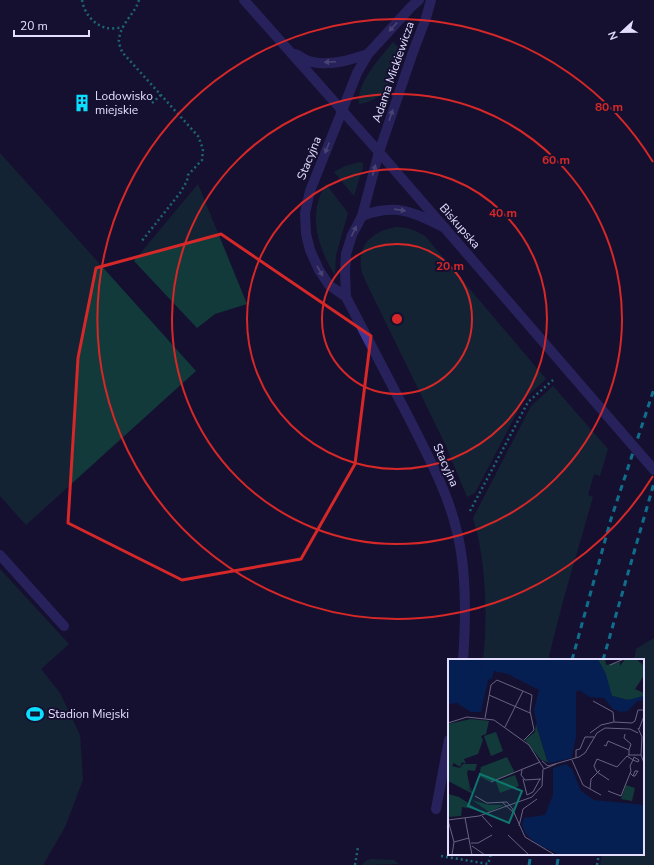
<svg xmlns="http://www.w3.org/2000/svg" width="654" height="865" font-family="'Nunito Sans',sans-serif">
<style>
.green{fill:#123a3a}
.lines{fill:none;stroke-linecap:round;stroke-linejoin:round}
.path{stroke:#25ccc7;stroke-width:2.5;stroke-dasharray:2 3;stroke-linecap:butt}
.service{stroke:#3d3793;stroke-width:10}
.minor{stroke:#3d3793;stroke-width:10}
.tertiary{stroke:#3d3793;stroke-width:10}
.rail{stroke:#0adfff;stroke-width:3;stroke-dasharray:6 5;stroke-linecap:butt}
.tertiary-bridge{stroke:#3d3793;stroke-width:10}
.oneway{fill:#8882c4}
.marked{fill:none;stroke:#d62828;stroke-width:3;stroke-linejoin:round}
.ring{fill:none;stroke:#d62828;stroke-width:2}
.labels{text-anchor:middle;stroke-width:4;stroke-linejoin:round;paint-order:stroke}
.street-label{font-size:12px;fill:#e3deff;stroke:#161030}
.poi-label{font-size:12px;fill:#e3deff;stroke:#161030;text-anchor:start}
.inset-river{fill:none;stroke:#061f52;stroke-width:2}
.inset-road{fill:none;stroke:#686283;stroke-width:1}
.view{fill:#0f766e;fill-opacity:0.15;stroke:#0f766e;stroke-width:2}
.inset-edge{fill:none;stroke:#e3deff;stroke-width:2}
.centre{fill:#d62828;stroke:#161030;stroke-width:2}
.ring-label{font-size:12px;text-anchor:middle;font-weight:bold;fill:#d62828;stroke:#161030;stroke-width:4;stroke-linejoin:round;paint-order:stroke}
</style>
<rect width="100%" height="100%" fill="#161030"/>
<path class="green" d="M 393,42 L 403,52 C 394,78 389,99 359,104 C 356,83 381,57 393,42 Z
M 0,153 L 196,371 L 26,525 L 0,496 Z
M 359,162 L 363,163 L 363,167 L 354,196 L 334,172 L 345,166 Z
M 198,184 L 247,304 L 215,314 L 197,328 L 134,261 Z
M 326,184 L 348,213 L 336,255 L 335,275 C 318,248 307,214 326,184 Z
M 396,227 C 407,227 415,230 425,236 L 546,379 L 524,399 L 475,493 L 467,497 L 446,446 L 366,282 C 364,277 361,272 361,267 C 358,243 374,231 396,227 Z
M 553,386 L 608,449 L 600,476 L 594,474 L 588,495 L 593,497 L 563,601 L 548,660 L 483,660 C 488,618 486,558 473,518 L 531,406 Z
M 0,569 L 69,644 L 41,669 L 60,693 L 80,735 L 83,780 L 65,827 L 43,865 L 0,865 Z
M 654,638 L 654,865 L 600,865 L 602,854 L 643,854 L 643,660 L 634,660 L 636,649 Z
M 371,859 L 394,860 L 399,864 L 362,865 L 366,861 Z"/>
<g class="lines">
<path class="path" d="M 82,0 C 84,13 93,24 106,28 C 111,29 118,28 123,27
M 139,0 C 135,14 120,24 119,40 C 118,43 121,48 122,52 L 198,136 L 203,149 L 202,160 L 188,175 L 187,181 L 180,193 L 141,242
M 152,103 L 161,95
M 470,511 L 528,402 L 553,380
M 447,826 L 449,827
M 441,856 L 488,864 L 491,854
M 355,865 L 358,847
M 597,865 L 599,854"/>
<path class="service" d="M 0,555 L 64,626"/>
<path class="minor" d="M 342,111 L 310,191 L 305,213 L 306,234 L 310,250 L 319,270 L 329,285 L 346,297
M 379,152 L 362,216 L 352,235 L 346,254 L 345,272 L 346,297 C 367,337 388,378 409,418 C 428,456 449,494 458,536 C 467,576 466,619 463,660
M 362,216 C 396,203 414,212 445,228
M 436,809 L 449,740"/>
<path class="tertiary" d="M 244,0 L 379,152 L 571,374
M 295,54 C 300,56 306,61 312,62 C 331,66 350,60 368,54
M 342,111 L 357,73 L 368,54 L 411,7 L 419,0
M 379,152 L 413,52 L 426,18 L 431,0"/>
<path class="rail" d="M 572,660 L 611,519 L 654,389
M 603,660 L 654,483
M 529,865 L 531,854
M 557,865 L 559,854"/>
<path class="tertiary-bridge" d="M 571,374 L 654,470"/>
</g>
<defs><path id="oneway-solid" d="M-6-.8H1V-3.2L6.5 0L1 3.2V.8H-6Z"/></defs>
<g class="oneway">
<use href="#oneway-solid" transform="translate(393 27) rotate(133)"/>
<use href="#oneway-solid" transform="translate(330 62) rotate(177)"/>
<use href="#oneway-solid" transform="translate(391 115) rotate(-71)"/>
<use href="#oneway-solid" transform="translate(327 148) rotate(112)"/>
<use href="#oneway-solid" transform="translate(374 170) rotate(-75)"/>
<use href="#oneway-solid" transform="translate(400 210) rotate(8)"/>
<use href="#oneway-solid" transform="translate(354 231) rotate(-64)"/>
<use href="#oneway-solid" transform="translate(320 271) rotate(60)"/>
</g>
<path d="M0 0H654V865H0ZM 221,234 L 371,336 L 355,464 L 301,559 L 182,580 L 68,523 L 78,358 L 96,268 Z" fill="#161030" fill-opacity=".55" fill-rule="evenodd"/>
<path class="marked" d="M 221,234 L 371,336 L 355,464 L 301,559 L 182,580 L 68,523 L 78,358 L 96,268 Z"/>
<g class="ring">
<circle cx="397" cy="319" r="75"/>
<circle cx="397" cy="319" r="150"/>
<circle cx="397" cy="319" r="225"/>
<path d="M653 476A300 300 0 1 1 653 162"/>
</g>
<defs>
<g id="building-bare" transform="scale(1.38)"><path d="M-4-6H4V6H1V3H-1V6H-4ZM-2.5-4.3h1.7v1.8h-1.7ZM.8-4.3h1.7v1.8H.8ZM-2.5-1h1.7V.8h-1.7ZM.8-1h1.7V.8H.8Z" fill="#0adfff" stroke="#161030" stroke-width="2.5" paint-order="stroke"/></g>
<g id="stadium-bare" transform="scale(1.38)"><path d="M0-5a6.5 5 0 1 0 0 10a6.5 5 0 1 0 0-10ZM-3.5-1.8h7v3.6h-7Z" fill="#0adfff" stroke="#161030" stroke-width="2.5" paint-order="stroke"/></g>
</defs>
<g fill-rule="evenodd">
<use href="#building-bare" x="82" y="103"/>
<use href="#stadium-bare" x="35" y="714"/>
</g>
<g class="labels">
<g class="street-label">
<text transform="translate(393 72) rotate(-71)" y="4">Adama Mickiewicza</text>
<text transform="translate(309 158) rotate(-68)" y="4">Stacyjna</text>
<text transform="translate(460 226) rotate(49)" y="4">Biskupska</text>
<text transform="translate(446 465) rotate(66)" y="4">Stacyjna</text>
</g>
<g class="poi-label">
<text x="95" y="100">Lodowisko<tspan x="95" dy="14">miejskie</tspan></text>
<text x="48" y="718">Stadion Miejski</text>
</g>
</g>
<g transform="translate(448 659)">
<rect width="196" height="196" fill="#161030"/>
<path d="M 151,0 L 157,0 L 158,6 L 172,3 L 172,7 L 177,0 L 188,0 L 195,6 L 195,18 L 187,30 L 196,34 L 196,38 L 179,41 L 164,37 L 150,5 ZM 23,60 L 41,62 L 38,75 L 33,77 L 35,81 L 30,95 L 16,100 L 18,105 L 14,103 L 12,108 L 6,104 L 4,107 L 12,109 L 15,105 L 29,105 L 27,112 L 20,111 L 19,114 L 22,129 L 26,132 L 19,129 L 25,133 L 25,135 L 0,122 L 0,65 ZM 88,65 L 99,101 L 102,104 L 93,101 L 77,81 L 87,73 ZM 48,73 L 55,92 L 43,97 L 36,77 ZM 59,98 L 66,112 L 64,115 L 42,123 L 31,117 L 33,108 ZM 67,116 L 71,127 L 52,134 L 48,123 ZM 178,126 L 187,129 L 184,142 L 173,140 ZM 0,135 L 11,138 L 31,151 L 14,148 L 13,157 L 0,158 ZM 24,141 L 41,146 L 56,146 L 41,153 Z" fill="#123a3a"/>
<path d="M 0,0 L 150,0 L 158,15 L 164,37 L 180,41 L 195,37 L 196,41 L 189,42 L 180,52 L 173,53 L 165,50 L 156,39 L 142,38 L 131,31 L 128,33 L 128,78 L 124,96 L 123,99 L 102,104 L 99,101 L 89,67 L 86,51 L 91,31 L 60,15 L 46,12 L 44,19 L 40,21 L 33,53 L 23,53 L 9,44 L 0,45 ZM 118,105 L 124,110 L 133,132 L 146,141 L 196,146 L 196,196 L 113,196 L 89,185 L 78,175 L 74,166 L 76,159 L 97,156 L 105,136 L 105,109 Z" fill="#061f52"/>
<path class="inset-river" d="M 19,0 L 40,21M 23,0 L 44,19"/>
<path class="inset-road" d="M 162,6 L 176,0M 41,36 L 82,54M 37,59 L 43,26 L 49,21 L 84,36 L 82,52 L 86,71 L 76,81M 166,63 L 184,64 L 187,62 L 190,51 L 196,51M 0,64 L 19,58 L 46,61 L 81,86 L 96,110 L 108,105M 57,68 L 75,32M 190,69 L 194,78 L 193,96 L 196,104M 191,70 L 196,57M 142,74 L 153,66 L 166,63 L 165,53 L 145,42M 177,75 L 176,79 L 183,85 L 181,91M 156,86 L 158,87 L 160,82 L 181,91 L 181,96M 180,96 L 193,96M 186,98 L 191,101 L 190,103 L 185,101 ZM 128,99 L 128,91 L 132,90 L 137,78 L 146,78M 124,101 L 135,126 L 142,130 L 143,120 L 152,111M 94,102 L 100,107 L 131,98 L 137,94 L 149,74 L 157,69 L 182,70 L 190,74M 74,111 L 73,116 L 77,121 L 93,120M 182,114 L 185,117 L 187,117 L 190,112 L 187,112 L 185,117M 75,120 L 79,136 L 85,133 L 92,120M 161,121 L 149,113 L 146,107 L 149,100 L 169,108 L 179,97M 43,123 L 92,103M 142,130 L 153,136M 160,132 L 173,137 L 183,112 L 182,107 L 185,101 L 179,97M 27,137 L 39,144 L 59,143 L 64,149 L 77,178 L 107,196M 54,143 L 65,153M 34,157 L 44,168M 17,159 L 24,196M 0,161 L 31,157 L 84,138 L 94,127 L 95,110M 0,161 L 6,183M 71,167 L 75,150 L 89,140M 60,176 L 81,196M 23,184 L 30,184 L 44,176M 24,187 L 37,196M 4,196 L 6,183 L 21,179"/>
<path class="view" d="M 32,115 L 74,132 L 61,164 L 20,147 Z"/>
<rect width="196" height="196" class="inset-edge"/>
</g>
<circle cx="397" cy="319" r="6" class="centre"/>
<g class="ring-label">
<text x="609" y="111">80 m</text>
<text x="556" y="164">60 m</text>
<text x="503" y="217">40 m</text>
<text x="450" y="270">20 m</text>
</g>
<g transform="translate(622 32) rotate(248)" stroke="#161030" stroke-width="3" paint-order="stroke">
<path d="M0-3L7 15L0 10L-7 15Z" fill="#e3deff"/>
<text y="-6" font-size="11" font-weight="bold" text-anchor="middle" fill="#e3deff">N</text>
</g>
<path d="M14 30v6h75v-6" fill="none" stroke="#e3deff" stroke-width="2"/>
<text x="20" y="30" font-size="12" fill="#e3deff" stroke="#161030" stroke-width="3" paint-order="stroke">20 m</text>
</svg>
